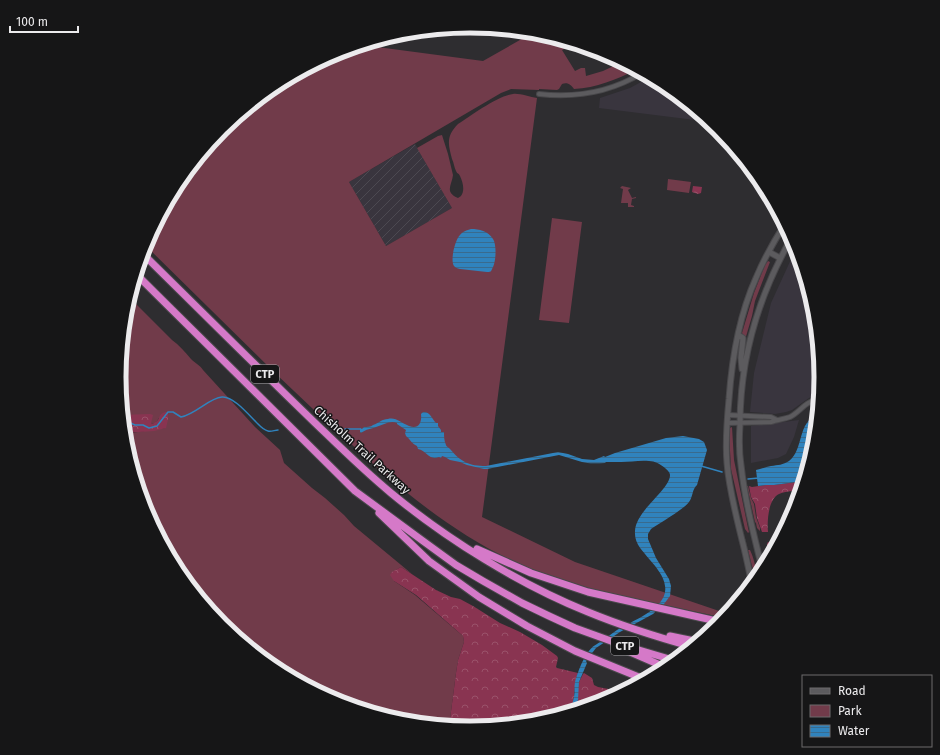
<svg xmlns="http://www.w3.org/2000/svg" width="940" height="755" font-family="'Fira Sans',sans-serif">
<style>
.built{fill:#39353e}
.industrial{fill:url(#industrial-furrows)}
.green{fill:#713b4a}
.forest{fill:url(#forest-crowns)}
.water{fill:url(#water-rules)}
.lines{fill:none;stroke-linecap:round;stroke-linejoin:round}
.stream{stroke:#3083bd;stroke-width:1.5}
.minor-casing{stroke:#49484b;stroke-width:6}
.tertiary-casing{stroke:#49484b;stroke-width:7}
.motorway-casing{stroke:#49484b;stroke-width:9}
.minor{stroke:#5c5b5e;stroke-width:4}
.tertiary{stroke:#5c5b5e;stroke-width:5}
.motorway{stroke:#d579c8;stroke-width:7}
.labels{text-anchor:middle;stroke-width:3;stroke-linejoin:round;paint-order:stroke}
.shield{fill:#161617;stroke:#acabad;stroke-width:1}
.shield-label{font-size:11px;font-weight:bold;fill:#ecebed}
.street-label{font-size:12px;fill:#ecebed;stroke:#161617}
.rim{fill:none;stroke:#ecebed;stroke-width:5}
</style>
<defs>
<pattern id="industrial-furrows" width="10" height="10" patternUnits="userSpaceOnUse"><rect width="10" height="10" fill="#39353e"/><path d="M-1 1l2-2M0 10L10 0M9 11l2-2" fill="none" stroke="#4c4951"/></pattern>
<pattern id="forest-crowns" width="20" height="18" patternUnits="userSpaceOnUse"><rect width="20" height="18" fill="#893451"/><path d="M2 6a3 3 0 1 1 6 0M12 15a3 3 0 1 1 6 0" fill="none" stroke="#9a526a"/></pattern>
<pattern id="water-rules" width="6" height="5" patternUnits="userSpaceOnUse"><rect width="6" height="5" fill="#3083bd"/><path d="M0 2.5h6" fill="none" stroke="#396b8e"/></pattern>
</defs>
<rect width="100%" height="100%" fill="#2e2d30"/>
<path class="built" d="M 650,77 L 665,85 L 711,122 L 599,108 L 600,98 L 630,88 Z
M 793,255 L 799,258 L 815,309 L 821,378 L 820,394 L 816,394 L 809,398 L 792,410 L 786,412 L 775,414 L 750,412 L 754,373 L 771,303 Z
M 799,420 L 794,437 L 786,454 L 778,458 L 751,463 L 751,426 Z"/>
<path class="industrial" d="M 415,144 L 452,208 L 386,246 L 349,182 Z"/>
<path class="green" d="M 534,32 L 539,33 L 567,41 L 569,46 L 562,50 L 575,71 L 581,68 L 585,68 L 586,76 L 603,71 L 622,62 L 636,70 C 617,79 596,88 574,89 C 571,85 568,82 562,84 L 559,89 L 557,90 L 539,89 L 539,90 L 511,89 L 501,93 L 349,182 L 386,246 L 452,208 L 417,148 L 438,136 L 442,135 L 448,154 L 453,175 C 452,185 444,192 458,198 L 461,196 C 465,191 463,182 460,176 C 458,172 458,175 456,171 C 454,167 454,163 452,159 C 448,144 446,136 458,124 C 471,116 497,96 513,94 C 519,93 530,97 537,98 L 482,517 L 575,562 L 728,614 L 725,618 C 699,612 672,607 645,601 C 620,596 594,591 569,583 C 473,553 404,494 333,427 L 333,428 L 275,373 L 145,245 L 178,182 L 222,129 L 275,85 L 336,53 L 362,45 L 483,61 Z
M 668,179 L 691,182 L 689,193 L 667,190 Z
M 622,186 L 631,188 L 628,190 L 632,198 L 636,197 L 636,198 L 632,199 L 631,205 L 634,206 L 634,207 L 628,207 L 628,203 L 621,203 L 623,189 L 620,188 Z
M 552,218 L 582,222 L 569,323 L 539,320 Z
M 768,261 L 770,262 L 755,301 L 752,316 L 745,340 L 742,333 L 754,293 L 765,265 Z
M 129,296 L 137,305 L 172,340 C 179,345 185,352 191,359 C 195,363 200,365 203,370 L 255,427 L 280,450 L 284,463 L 312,488 L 325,498 L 344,515 L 354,526 L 412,574 L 401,567 L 396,570 L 394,581 L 415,595 L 463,636 L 464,642 L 458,660 L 456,673 L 449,727 L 401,722 L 335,702 L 275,670 L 221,626 L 178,573 L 145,512 L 125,446 L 124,433 L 131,433 L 165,428 L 159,418 L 157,421 L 153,424 L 151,423 L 142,415 L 122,415 L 119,377 L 125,309 Z
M 732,427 L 734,460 L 748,528 L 749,532 L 748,533 L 745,529 L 731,469 L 729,432 L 730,428 Z
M 747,486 L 748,486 L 751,498 L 754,504 L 756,517 L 760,528 L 760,531 L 757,528 L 756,523 L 755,522 Z
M 748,550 L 750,550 C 754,558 756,569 758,578 L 757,580 L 752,566 Z"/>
<path class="forest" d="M 693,186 L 702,187 L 701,193 L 698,194 L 692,192 Z
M 166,412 L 168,413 L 168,419 L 166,428 L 154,431 L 124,433 L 122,415 L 150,414 L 153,415 L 151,423 L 153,424 C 154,422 156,422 157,421 C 161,417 158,414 166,412 Z
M 804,481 L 801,490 C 794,491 786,491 779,494 C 768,499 767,522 768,532 L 762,532 L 757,518 L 755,504 L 751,497 L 749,486 L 752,487 L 766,485 L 774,485 Z
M 768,542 L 770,542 L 773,553 L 768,562 L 767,544 Z
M 401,567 L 436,590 L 451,597 L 460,599 L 473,606 L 500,623 L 520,632 L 542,645 L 557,656 L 558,658 L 556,667 L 557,668 L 578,673 C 575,681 575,688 574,696 C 574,701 572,707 571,712 L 538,722 L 470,729 L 449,727 L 456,673 L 458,660 L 464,642 L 463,636 L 416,595 L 394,581 L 390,575 L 392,572 Z
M 584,673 L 592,678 L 594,685 L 598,687 L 624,692 L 604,702 L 599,704 L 586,702 L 584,709 L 573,712 L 578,700 L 578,689 L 579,682 L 583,674 Z"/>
<path class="water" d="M 471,229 C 479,229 488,231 493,239 C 497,245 496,263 492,269 C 491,272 490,272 487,272 L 460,269 C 457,268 456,268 454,266 C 450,260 455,240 460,235 C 462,232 467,230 471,229 Z
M 423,412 C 430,411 432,419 436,423 L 438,423 L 438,426 L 441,430 L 441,432 L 444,432 C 444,436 444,441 446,445 C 446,446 449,448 450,449 C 461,462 469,466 486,466 L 558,452 L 568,454 L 582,459 L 594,460 L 604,456 L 605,457 L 615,453 L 666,438 L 683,436 L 699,439 L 704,442 L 707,450 L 697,485 C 692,489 693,497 689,502 C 684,509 660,523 651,529 L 648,534 L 648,539 L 656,558 L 669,579 L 671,586 L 670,596 L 664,604 L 653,614 L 620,632 L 596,648 L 586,661 L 587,663 L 579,682 L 578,700 L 573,712 L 571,712 C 571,707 573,702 574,697 C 575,692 574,687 575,682 C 578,671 586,649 597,644 C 603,640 610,635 617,630 C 631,621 669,608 665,586 C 664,576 656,567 650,560 C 643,551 634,544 635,531 C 636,510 670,490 670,475 C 670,472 667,470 665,468 C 660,464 655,461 649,461 C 640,460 630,462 621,462 C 616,462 611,462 606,462 L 605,463 C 598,463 589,464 582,462 C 574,460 567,457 559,455 L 487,469 L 484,469 L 467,465 L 460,462 L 450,460 L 445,457 L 442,456 L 441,458 L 439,457 C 429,461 427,451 418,449 L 417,446 C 412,444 410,439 406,436 L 405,433 L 406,430 L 397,424 L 397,423 C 390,420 383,425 376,427 C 371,429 366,429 361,433 L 360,432 L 360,428 L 362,429 L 364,427 C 367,427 371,427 373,425 C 379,423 382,419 388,419 C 396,417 401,423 409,426 C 419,430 422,422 421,414 Z
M 818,415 L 815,446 L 804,481 L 774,485 L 766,485 L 758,486 L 756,470 C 761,469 766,467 771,466 C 778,465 783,465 789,461 C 804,450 797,421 818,415 Z"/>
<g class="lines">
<path class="stream" d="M 123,424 L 126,421 L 135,425 L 143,425 L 149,428 L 157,426 L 168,412 L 173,412 L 181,417 C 196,414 209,398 222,397 C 233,396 248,414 256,422 C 259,425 263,430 268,431 C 271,432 275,430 278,430
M 345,429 L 360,429
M 701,466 L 722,472
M 748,479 L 759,478"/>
<g class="minor-casing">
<path id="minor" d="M 539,94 C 575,98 611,92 642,73
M 728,415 L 771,417 L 777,420
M 727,423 L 771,422 C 777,420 784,419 790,417 C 801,411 804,402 819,399"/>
</g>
<g class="tertiary-casing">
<path id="tertiary" d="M 769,252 L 780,258
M 738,335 L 743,338 L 741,358 L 742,369
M 763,572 C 754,536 745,501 741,465 C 739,452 739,439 740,425 C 740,358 758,296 792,237
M 752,585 C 749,570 746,555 742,540 C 736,515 729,489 727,463 C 725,442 727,420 729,399 C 732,357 739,316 756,278 C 764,259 774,241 785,224"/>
</g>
<g class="motorway-casing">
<path id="motorway" d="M 142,253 C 199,309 255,365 312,420 C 338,445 363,470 391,493 C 448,540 519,584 588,612 C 622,626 657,637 693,647
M 136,274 L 355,491 L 423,541 L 456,565 L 483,581 L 522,603 L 549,616 L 575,628 L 622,645 L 676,661
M 379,513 L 429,561 L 479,597 L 527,626 L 575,651 L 646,680
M 477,549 L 531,573 L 588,592 L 721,622
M 670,636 L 699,642
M 621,648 L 667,668"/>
</g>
<use href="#minor" class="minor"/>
<use href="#tertiary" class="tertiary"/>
<use href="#motorway" class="motorway"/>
</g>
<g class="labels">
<g class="shield">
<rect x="251" y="365" width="28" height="18" rx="3"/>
<rect x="611" y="637" width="28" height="18" rx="3"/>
</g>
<g class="shield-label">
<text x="265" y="378">CTP</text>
<text x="625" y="650">CTP</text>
</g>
<g class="street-label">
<text transform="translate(362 450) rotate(42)" y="4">Chisholm Trail Parkway</text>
</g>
</g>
<path d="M0 0H940V755H0ZM126 377a344 344 0 1 1 688 0a344 344 0 1 1-688 0Z" fill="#161617" fill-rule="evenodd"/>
<path class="rim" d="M126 377a344 344 0 1 1 688 0a344 344 0 1 1-688 0Z"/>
<rect x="802" y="675" width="130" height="72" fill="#161617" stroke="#6c6b6d"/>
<rect x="810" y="688" width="20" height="6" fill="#5c5b5e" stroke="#6c6b6d"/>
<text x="838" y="695" font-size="12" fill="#ecebed">Road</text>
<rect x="810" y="705" width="20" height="12" fill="#713b4a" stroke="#6c6b6d"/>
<text x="838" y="715" font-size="12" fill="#ecebed">Park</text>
<rect x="810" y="725" width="20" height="12" fill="url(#water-rules)" stroke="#6c6b6d"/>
<text x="838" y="735" font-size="12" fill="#ecebed">Water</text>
<path d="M10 26v6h68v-6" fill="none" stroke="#ecebed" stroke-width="2"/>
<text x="16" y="26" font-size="12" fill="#ecebed" stroke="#161617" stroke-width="3" paint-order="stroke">100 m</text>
</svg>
